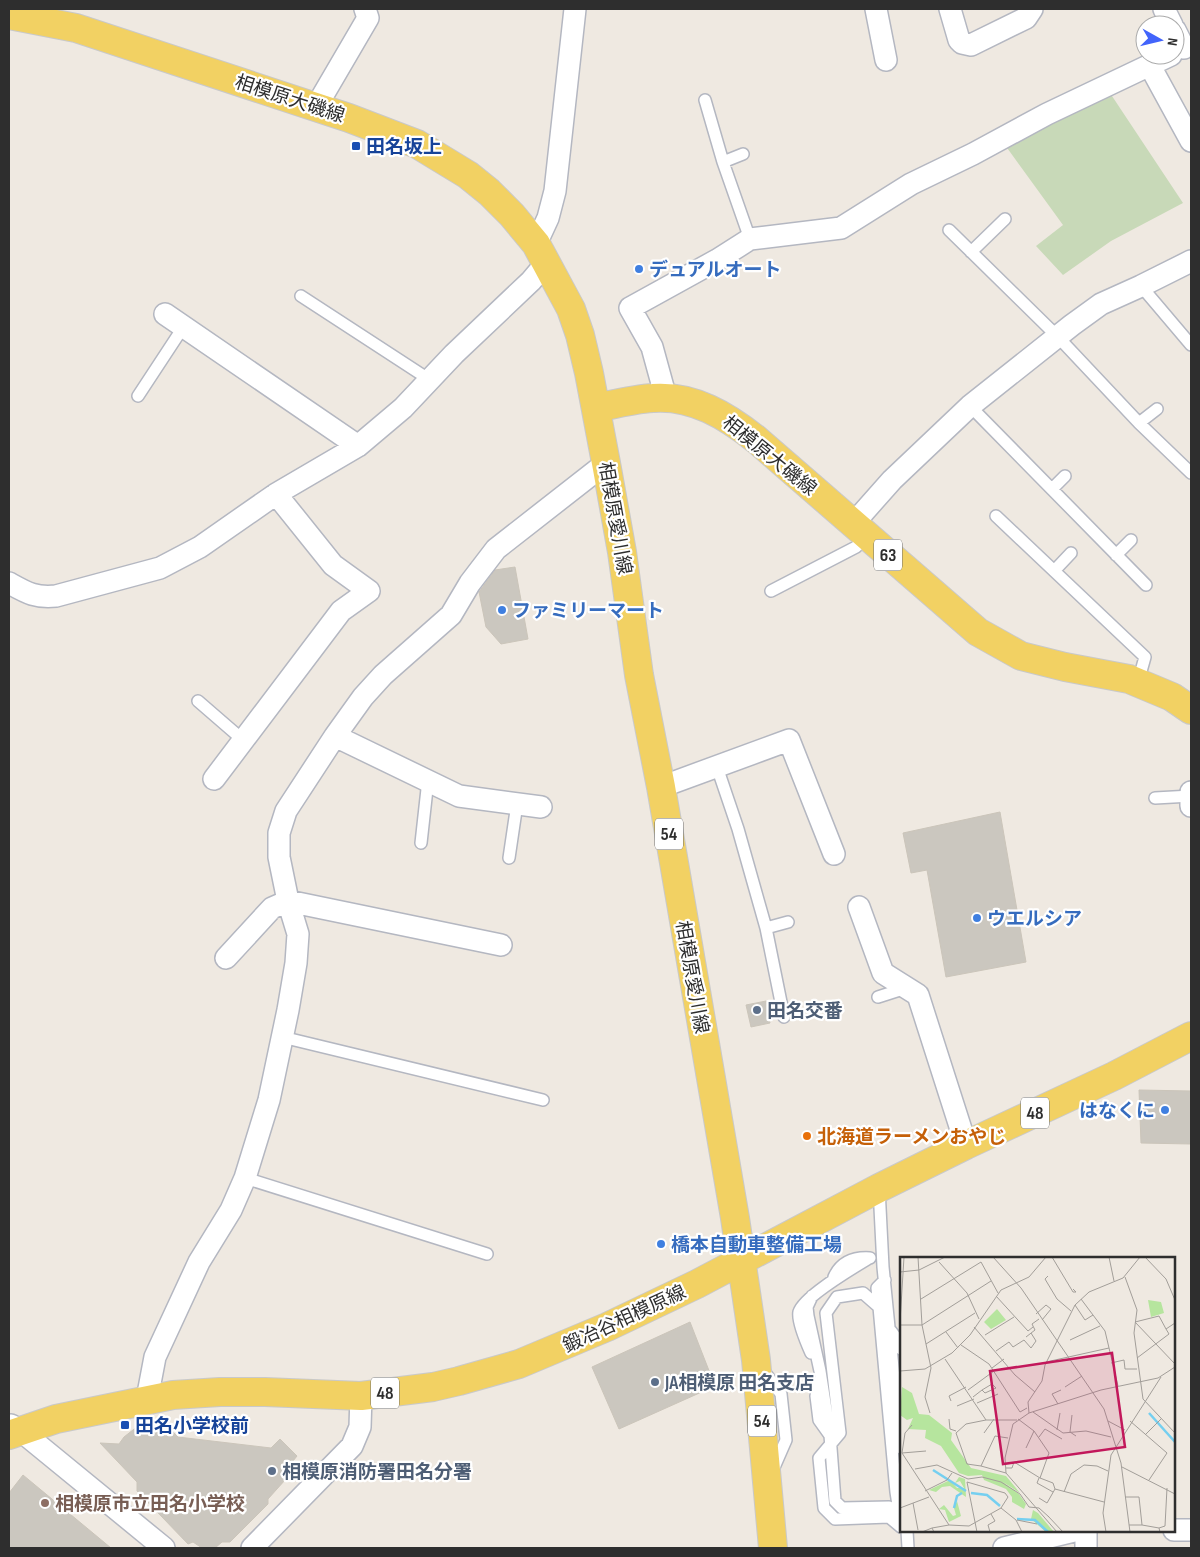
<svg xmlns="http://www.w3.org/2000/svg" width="1200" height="1557" font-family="'Sofia Sans Condensed','Noto Sans JP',sans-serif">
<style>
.cemetery{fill:#c8d9b8}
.building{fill:#cbc7bf;stroke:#cbc5ba}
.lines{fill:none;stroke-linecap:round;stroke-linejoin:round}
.service-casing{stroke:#b4b7c1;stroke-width:14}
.minor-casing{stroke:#b4b7c1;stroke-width:24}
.primary-casing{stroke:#c9c9c9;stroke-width:30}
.service{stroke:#fff;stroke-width:11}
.minor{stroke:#fff;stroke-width:21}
.primary{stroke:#f2d163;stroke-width:28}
.transit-dot{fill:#1a4fb4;stroke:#fff;stroke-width:2}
.shop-dot{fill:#3f7fe0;stroke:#fff;stroke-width:2}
.service-dot{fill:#5c6f8a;stroke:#fff;stroke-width:2}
.food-dot{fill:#e8710a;stroke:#fff;stroke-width:2}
.education-dot{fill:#8d6e63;stroke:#fff;stroke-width:2}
.labels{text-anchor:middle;stroke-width:4.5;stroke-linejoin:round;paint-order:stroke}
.shield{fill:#fff;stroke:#6d6d6d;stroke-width:1}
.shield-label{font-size:18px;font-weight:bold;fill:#2e2e2e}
.street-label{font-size:19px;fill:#2e2e2e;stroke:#fff}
.transit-label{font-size:19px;font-weight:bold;fill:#164399;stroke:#fff;text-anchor:start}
.shop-label{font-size:19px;font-weight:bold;fill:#366cbe;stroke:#fff;text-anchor:start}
.service-label{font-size:19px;font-weight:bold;fill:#4e5e75;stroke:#fff;text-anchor:start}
.food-label{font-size:19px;font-weight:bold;fill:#c56008;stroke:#fff;text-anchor:start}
.education-label{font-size:19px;font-weight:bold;fill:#785e54;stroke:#fff;text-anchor:start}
.inset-river{fill:none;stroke:#75cff0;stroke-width:2.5}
.inset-road{fill:none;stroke:#a29e99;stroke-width:1}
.view{fill:#c2185b;fill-opacity:0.15;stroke:#c2185b;stroke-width:2.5}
.inset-edge{fill:none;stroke:#2e2e2e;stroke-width:2.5}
</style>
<rect width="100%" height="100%" fill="#efe9e1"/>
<path class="cemetery" d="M 1110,93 L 1183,203 L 1111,241 L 1063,275 L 1036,246 L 1063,225 L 1005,145 Z"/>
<path class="building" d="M 515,567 L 528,639 L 501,644 L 486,627 L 479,592 L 495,570 Z
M 1000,812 L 1026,962 L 946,977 L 927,870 L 911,873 L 903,833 Z
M 766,1001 L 770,1023 L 751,1027 L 746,1005 Z
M 1139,1090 L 1191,1091 L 1191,1144 L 1141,1143 Z
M 690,1322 L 715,1386 L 619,1429 L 592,1367 Z
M 158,1424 L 172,1431 L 178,1437 L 271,1448 L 280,1439 L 297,1456 L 289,1466 L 294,1470 L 268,1499 L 268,1504 L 230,1542 L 222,1542 L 215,1548 L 202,1548 L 193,1542 L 188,1544 L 137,1491 L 137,1482 L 100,1443 L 119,1444 L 124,1437 L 138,1426 Z
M 23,1475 L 111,1548 L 9,1548 L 9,1493 Z"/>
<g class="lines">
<g class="service-casing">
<path id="service" d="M 705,100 L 723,162 L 750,239
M 723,162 L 743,154
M 949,230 L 1058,337 L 1139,423 L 1191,473
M 971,252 L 1005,219
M 1141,286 L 1191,345
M 301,296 L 430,380
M 138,396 L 184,326
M 970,406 L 1146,585
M 1139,423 L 1157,409
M 1052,489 L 1065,476
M 996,516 L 1145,657 L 1138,682
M 1116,555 L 1131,540
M 1054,571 L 1071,553
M 771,591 L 856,547 L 867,536
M 198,701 L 243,740
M 717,767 L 738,829 L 766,928 L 784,1017
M 1155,798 L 1191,796
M 421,843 L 428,780
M 509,858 L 517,804
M 766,928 L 788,922
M 878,997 L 906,988
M 282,1037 L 543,1100
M 245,1178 L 487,1254
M 879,1188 L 883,1267 L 901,1448
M 834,1277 C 841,1262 854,1257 870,1258
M 812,1296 L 807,1307 L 808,1316 L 820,1371 L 830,1435 L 835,1501 L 842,1508 L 889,1507 L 901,1516
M 879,1307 L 877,1288 L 885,1280
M 891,1331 L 900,1343 L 901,1349
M 811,1353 C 807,1344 797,1321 799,1312 C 804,1296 853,1268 869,1258
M 763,1370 L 781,1394 L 786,1440 L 772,1472
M 819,1381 L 816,1396 L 819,1420 L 829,1434
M 901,1507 L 898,1505 L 896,1492 L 879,1307 L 863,1293 L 837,1297 L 826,1313 L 840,1433 L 819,1458 L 824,1508 L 835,1519 L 889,1517 L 901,1527
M 907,1531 L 908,1548"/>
</g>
<g class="minor-casing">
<path id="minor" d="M 876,9 L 886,60
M 950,9 L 959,40 L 962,43 L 971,45 L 1026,18 L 1032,9
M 1164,9 L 1172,25
M 1175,30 L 1184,48
M 1150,66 L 1191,141
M 316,107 L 368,18 L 365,9
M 536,244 L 548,218 L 555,191 L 575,9
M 165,314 L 358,446
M 666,398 L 652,347 L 630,308 L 717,260 L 750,239 L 841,228 L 911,184 L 973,154 L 1047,114 L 1171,55
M 853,524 L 892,480 L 970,406 L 1072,325 L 1101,304 L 1141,286 L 1191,261
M 9,583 C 27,593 35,598 56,596 L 160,568 L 200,547 L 276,494 L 358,446 L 403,408 L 454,354 L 531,281 L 547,262
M 335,736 L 459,796 L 541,807
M 214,779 L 341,611 L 369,591 L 333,565 L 276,494
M 661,787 L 789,740 L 834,854
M 1191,792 L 1191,806
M 859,907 L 883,973 L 918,995 L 966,1145
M 226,958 L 272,908 L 288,901 L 501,945
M 147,1399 L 155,1357 L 199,1262 L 231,1210 L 245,1178 L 269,1100 L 288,1010 L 296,963 L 298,934 L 288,901 L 279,857 L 279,833 L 286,811 L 335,736 L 363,697 L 383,675 L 451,615 L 470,583 L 496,549 L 606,463
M 11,1425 L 21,1431 L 164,1548
M 1174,1530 L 1191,1530
M 1086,1531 L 1086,1548
M 252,1548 L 352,1446 L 360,1427 L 361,1396
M 1004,1548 L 1074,1531"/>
</g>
<g class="primary-casing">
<path id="primary" d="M 9,15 L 76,28 L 349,118 L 417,144 L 468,175 L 489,192 L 512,215 L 536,244 L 571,309 L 580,335 L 589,373 L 606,463 L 622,552 L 639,675 L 661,787 L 735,1218 L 756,1360 L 773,1548
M 596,408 C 615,404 634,399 653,398 C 693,395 727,416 757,440 L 978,632 L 1021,656 L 1065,667 L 1129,679 L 1172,697 L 1191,710
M 9,1435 L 56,1419 L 173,1395 L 220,1392 L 265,1392 L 361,1396 L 433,1387 L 459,1381 L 519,1364 L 607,1327 L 697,1284 L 879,1188 L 966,1145 L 1114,1076 L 1191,1036"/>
</g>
<use href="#service" class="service"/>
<use href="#minor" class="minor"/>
<use href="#primary" class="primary"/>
</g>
<g class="transit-dot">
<rect x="351" y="141" width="10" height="10" rx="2.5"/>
<rect x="120" y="1420" width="10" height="10" rx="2.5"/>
</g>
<g class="shop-dot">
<circle cx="639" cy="269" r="5"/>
<circle cx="502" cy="610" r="5"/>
<circle cx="977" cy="918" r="5"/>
<circle cx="1165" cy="1110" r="5"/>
<circle cx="661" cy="1244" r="5"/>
</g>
<g class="service-dot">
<circle cx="757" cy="1010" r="5"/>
<circle cx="655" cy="1382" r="5"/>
<circle cx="272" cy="1471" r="5"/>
</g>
<circle class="food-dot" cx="807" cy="1136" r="5"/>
<circle class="education-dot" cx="45" cy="1503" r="5"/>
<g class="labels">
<g class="shield">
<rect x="874" y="539.5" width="28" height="31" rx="4"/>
<rect x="655" y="818.5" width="28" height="31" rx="4"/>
<rect x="1021" y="1097.5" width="28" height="31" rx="4"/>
<rect x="371" y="1377.5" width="28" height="31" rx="4"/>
<rect x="748" y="1405.5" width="28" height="31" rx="4"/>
</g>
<g class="shield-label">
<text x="888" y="561">63</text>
<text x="669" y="840">54</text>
<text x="1035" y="1119">48</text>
<text x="385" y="1399">48</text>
<text x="762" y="1427">54</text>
</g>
<g class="street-label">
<text transform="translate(290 98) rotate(18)" y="7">相模原大磯線</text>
<text transform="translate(770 455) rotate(39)" y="7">相模原大磯線</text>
<text transform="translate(616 518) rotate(80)" y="7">相模原愛川線</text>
<text transform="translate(693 977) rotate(80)" y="7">相模原愛川線</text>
<text transform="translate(624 1318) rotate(-25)" y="7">鍛冶谷相模原線</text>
</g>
<g class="transit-label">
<text x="366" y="153">田名坂上</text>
<text x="135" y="1432">田名小学校前</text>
</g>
<g class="shop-label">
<text x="649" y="276">デュアルオート</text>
<text x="512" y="617">ファミリーマート</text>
<text x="987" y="925">ウエルシア</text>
<text x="1155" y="1117" text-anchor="end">はなくに</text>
<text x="671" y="1251">橋本自動車整備工場</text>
</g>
<g class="service-label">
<text x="767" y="1017">田名交番</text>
<text x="665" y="1389">JA相模原 田名支店</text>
<text x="282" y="1478">相模原消防署田名分署</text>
</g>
<g class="food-label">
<text x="817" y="1143">北海道ラーメンおやじ</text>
</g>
<g class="education-label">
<text x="55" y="1510">相模原市立田名小学校</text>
</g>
</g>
<g transform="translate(900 1257)">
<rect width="275" height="275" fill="#efe9e1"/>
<path d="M 248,43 L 261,45 L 264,56 L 251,60 ZM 97,52 L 106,63 L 91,72 L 84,65 ZM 2,130 L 12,136 L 19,157 L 29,158 L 52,176 L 51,183 L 71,211 L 106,219 L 120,236 L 103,225 L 119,237 L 126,247 L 124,252 L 112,245 L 112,240 L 106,232 L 84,223 L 82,218 L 68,219 L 59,216 L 41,189 L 25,181 L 26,173 L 8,172 L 13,161 L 7,163 L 0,158 ZM 59,220 L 65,222 L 66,240 L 50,229 L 42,230 L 36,235 L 29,233 L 50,223 L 57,231 L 64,231 L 60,224 L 55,226 ZM 57,244 L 61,259 L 49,265 L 45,253 L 39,252 L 44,248 L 53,259 L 56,258 L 54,251 ZM 133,253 L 138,256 L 154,275 L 146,275 L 131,262 Z" fill="#b6e59e"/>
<path class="inset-river" d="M 249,156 L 275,185M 33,213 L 66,234M 71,236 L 87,238 L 100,249M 54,251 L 57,239 L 62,236M 117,262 L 135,263 L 148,275"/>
<path class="inset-road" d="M 18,0 L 22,68 L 31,111 L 25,140 L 30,156M 93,0 L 121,31 L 204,152 L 221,206 L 230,275M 152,0 L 173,35 L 176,35 L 173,32M 209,0 L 214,24M 245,0 L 266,22 L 275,43M 39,5 L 67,36 L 79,62M 0,15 L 19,13 L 45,0M 148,19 L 145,22 L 157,42 L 171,54M 225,20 L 237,53 L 234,76 L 243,142 L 275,176M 96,39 L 128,74 L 133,70M 21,42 L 81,5 L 98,36M 181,42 L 205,74 L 218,129M 175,48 L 185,63 L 193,58M 136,57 L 146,48 L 151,52 L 142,63M 0,65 L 4,0M 235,65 L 275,107M 235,65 L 259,59 L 266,72 L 275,66M 0,68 L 22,68 L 91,24M 74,70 L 115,118 L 135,135M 46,75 L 58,91M 85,78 L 114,60M 126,80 L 135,73 L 132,67 L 139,62M 170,83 L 200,69M 26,87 L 75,56M 61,88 L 89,107 L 120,155 L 127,151M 96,94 L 109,85 L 113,90 L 124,83 L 131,91 L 136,84 L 131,76M 237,101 L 269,77 L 266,72M 45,102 L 86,163 L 117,163M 146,105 L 209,91M 211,106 L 224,103 L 225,112 L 237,112M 92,111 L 104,102M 0,114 L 25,112 L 52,96 L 70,78 L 101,33 L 129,20 L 146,0M 165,130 L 182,119M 68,133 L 94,114M 73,140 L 82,133 L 92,127 L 96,131 L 85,136 L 82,133M 51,144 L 49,139 L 66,130M 77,146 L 98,137M 158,147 L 152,137 L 161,133M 57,149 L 74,142M 133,155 L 163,176 L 186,174 L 211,180M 129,156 L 128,145 L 142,124 L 145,108 L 175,48 L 189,35 L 223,21 L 240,0M 172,158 L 170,175 L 176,179M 49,162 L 50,172 L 56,174M 118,162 L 134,174 L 149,196 L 140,221 L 153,226 L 155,232 L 147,246 L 139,241M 208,164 L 225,173M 230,164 L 267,196 L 249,223M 12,168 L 5,176 L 2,196 L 49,268 L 69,269 L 101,251 L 116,263 L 122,275M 157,173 L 160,156M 84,176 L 94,162M 245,178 L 261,162M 139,180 L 145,172 L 162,182M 126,191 L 134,174M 2,196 L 26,194M 81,209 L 67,207 L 56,176 L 66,167 L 86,163M 222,210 L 275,237M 106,211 L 112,211 L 114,205 L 140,221M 15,212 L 37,208 L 68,222M 106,216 L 81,209 L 95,179 L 108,181M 139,221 L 137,226 L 153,235M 68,222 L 82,220 L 101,225 L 120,237 L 129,250 L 139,251 L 149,260M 67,225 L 105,236 L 108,240 L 101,251M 67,225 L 77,275M 155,232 L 204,245M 25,234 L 47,223 L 52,216M 164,235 L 171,217 L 184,208 L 197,209 L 208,214M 225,240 L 239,240 L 242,268 L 229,268M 13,246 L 18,273M 0,251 L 29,240M 148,259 L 163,275M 117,263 L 137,267M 242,268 L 259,271M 32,271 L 49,268M 22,275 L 32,271 L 34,275M 90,275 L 88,268 L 95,264 L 91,257M 157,275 L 106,216 L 105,201 L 113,167 L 129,156 L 201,133 L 258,121 L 275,110M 206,275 L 203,256 L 211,198 L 261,120M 260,275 L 259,271 L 265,269 L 267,231"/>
<path class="view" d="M 212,96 L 225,190 L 103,207 L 90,114 Z"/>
<rect width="275" height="275" class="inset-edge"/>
</g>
<rect width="1200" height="1557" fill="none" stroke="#2e2e2e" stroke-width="20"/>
<g transform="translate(1160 40) rotate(98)"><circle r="24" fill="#ffffff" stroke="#ababab"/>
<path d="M0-4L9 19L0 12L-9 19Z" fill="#4264fb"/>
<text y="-8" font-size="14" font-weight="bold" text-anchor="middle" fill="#2e2e2e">N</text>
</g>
</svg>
